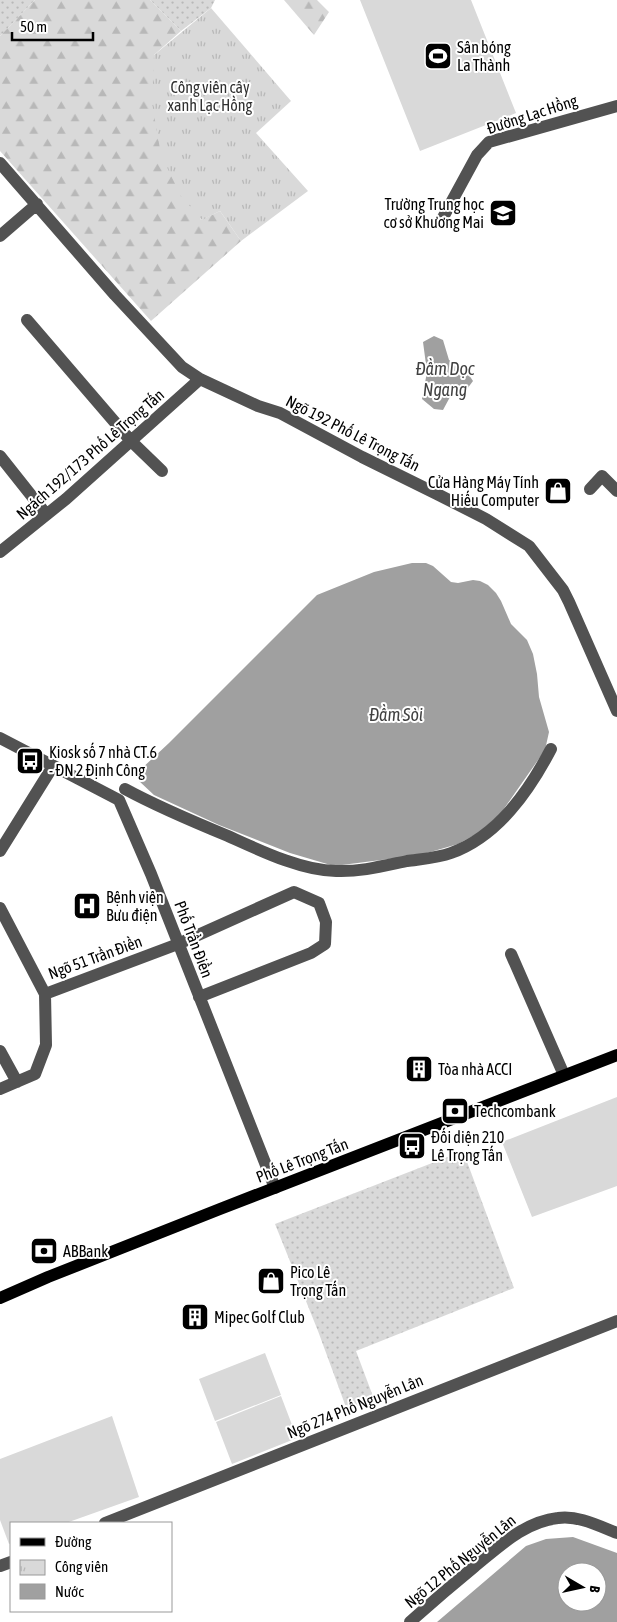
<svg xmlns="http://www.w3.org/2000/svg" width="617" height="1622" font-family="'Asap Condensed',sans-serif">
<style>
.grass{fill:url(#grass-dots)}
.forest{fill:url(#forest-firs)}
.park{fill:url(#park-tufts)}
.pitch{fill:#d9d9d9}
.water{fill:#a0a0a0;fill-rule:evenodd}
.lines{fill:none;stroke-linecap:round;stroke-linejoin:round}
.minor{stroke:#525252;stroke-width:12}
.major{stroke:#000;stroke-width:12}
.labels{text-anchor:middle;stroke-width:4;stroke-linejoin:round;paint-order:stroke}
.poi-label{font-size:16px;fill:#000;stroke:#fff;text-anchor:start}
.park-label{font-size:16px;fill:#303030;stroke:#fff}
.street-label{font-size:16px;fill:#000;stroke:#fff}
.water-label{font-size:18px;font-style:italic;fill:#414141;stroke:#fff}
</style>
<defs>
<pattern id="grass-dots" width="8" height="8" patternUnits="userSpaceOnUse" patternTransform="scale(1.25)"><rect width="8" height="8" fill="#d9d9d9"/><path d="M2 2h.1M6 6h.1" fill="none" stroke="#b8b8b8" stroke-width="1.8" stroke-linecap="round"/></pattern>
<pattern id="forest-firs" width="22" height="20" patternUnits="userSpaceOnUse" patternTransform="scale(1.25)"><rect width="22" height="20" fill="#d9d9d9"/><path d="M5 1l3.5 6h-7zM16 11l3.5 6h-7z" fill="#b8b8b8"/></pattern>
<pattern id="park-tufts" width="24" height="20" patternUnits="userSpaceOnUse" patternTransform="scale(1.25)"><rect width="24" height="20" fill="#d9d9d9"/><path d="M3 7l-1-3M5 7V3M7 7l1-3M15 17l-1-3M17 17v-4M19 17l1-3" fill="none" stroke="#b8b8b8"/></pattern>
</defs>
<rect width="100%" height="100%" fill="#fff"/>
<path class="grass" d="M 0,0 L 35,0 L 0,36 Z
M 150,0 L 215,0 L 211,8 L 181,31 Z
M 463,1151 L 514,1288 L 356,1351 L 374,1399 L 347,1410 L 318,1331 L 275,1224 Z"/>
<path class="forest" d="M 35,0 L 150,0 L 181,31 L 154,55 L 201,220 L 220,211 L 241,241 L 151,321 L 0,151 L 0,36 Z
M 284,0 L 317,0 L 329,12 L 314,35 Z"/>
<path class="park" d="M 211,8 L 291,101 L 256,133 L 308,191 L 241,241 L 220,211 L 202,220 L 181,196 L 161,155 L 152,103 L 154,55 Z"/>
<path class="pitch" d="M 360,0 L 471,0 L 516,113 L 420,151 Z
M 617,1097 L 617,1186 L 532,1217 L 502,1142 Z
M 265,1353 L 281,1395 L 215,1421 L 199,1379 Z
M 281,1396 L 297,1438 L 232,1464 L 216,1422 Z
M 112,1416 L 139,1497 L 66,1523 L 11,1523 L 11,1543 L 9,1544 L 0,1520 L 0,1459 Z"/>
<path class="water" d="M 434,336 L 443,340 L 449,360 L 467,372 L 473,381 L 467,389 L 450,397 L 443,410 L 434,409 L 422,399 L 427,372 L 423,342 Z
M 412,563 L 426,563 L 433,566 L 451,582 L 458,583 L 473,580 L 480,581 L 488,585 L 496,593 L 501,601 L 511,624 L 527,640 L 533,654 L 537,674 L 539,697 L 549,732 L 545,750 L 501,813 L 480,832 L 458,844 L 420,855 L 334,866 L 290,853 L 219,825 L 154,795 L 139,781 L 139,771 L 169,743 L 317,595 L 374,572 Z
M 573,1537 L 617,1553 L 617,1622 L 437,1622 L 526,1546 L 546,1539 ZM 567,1572 L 597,1572 L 597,1602 L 567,1602 Z"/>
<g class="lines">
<path class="minor" d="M 0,163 L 115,295 L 182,367 L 200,379 L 258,406 L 280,413 L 362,457 L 437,494 L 486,519 L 529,546 L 563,590 L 569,602 L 617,711
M 440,223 L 477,155 L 489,142 L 617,106
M 0,236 L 37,204
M 27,320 L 131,441 L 162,471
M 0,456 L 46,514
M 590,489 L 602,476 L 617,491
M 0,552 L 66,499 L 200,379
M 0,738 L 119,800 L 151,874 L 275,1188
M 125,789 C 158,807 194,822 228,836 C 259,850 302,871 336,871 C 360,872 383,866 407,861 C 421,859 438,858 451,853 C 498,836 529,791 551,749
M 0,851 L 53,766
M 0,908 L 45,994 L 46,1045 L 35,1074 L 0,1089
M 511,954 L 564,1075
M 45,994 L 178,944 L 294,892 L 319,903 L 326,922 L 325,944 L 311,953 L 199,997
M 0,1051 L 17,1082
M 105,1523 L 617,1321
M 0,1566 L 11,1562
M 410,1622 C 431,1603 452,1585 474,1567 C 500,1546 524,1522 558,1518 C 578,1515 599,1526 617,1533"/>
<path class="major" d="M 0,1298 L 48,1277 L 220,1209 L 617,1055"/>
</g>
<defs>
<g id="stadium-square" transform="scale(1.4375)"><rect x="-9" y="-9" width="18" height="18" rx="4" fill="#000" stroke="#fff"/><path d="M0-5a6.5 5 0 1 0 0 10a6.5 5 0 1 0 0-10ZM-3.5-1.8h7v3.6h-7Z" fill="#fff"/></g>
<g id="school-square" transform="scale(1.4375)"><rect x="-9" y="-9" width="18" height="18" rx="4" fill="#000" stroke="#fff"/><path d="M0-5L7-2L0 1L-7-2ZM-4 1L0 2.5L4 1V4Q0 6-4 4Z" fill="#fff"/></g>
<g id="shop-square" transform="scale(1.4375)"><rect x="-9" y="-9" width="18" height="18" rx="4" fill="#000" stroke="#fff"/><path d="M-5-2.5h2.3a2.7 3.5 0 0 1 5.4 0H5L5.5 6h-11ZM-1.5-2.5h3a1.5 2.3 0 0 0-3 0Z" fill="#fff"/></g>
<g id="bus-square" transform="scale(1.4375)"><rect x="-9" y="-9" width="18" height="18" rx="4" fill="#000" stroke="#fff"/><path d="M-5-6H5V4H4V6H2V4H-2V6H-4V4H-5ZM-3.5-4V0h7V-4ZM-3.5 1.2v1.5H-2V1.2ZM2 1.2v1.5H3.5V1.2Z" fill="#fff"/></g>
<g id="hospital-square" transform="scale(1.4375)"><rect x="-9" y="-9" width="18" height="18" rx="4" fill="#000" stroke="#fff"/><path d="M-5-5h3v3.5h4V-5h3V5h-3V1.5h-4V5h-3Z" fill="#fff"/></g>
<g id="building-square" transform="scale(1.4375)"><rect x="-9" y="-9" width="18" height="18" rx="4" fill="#000" stroke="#fff"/><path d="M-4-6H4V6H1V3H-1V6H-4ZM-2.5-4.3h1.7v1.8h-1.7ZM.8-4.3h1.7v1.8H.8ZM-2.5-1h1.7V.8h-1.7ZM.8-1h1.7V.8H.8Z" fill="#fff"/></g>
<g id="bank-square" transform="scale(1.4375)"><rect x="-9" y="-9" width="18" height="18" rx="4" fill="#000" stroke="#fff"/><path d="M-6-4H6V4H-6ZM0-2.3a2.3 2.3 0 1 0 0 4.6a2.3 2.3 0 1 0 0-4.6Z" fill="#fff"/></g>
</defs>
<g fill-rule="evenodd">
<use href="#stadium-square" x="438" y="56"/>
<use href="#school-square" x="503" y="213"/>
<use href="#shop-square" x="558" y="491"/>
<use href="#bus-square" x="30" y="761"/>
<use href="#hospital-square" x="87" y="906"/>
<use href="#building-square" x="419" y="1069"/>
<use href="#bank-square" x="455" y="1111"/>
<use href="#bus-square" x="412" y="1146"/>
<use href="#bank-square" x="44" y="1251"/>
<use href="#shop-square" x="271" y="1281"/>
<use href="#building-square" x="195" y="1317"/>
</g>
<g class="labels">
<g class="poi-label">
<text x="457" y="53">Sân bóng<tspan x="457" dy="18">La Thành</tspan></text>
<text x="484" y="210" text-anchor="end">Trường Trung học<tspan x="484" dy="18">cơ sở Khương Mai</tspan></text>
<text x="539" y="488" text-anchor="end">Cửa Hàng Máy Tính<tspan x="539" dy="18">Hiếu Computer</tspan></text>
<text x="49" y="758">Kiosk số 7 nhà CT.6<tspan x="49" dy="18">- ĐN 2 Định Công</tspan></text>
<text x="106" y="903">Bệnh viện<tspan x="106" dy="18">Bưu điện</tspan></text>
<text x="438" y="1075">Tòa nhà ACCI</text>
<text x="474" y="1117">Techcombank</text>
<text x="431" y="1143">Đối diện 210<tspan x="431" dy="18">Lê Trọng Tấn</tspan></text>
<text x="63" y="1257">ABBank</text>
<text x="290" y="1278">Pico Lê<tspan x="290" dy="18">Trọng Tấn</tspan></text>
<text x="214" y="1323">Mipec Golf Club</text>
</g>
<g class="park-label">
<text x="210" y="93">Công viên cây<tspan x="210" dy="18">xanh Lạc Hồng</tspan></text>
</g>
<g class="street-label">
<text transform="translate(532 114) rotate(-18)" y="6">Đường Lạc Hồng</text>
<text transform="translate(353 433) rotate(27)" y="6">Ngõ 192 Phố Lê Trọng Tấn</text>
<text transform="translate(90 454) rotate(-41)" y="6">Ngách 192/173 Phố Lê Trọng Tấn</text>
<text transform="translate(194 939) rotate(69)" y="6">Phố Trần Điền</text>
<text transform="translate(95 957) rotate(-20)" y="6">Ngõ 51 Trần Điền</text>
<text transform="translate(302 1160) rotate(-21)" y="6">Phố Lê Trọng Tấn</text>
<text transform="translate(355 1406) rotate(-22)" y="6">Ngõ 274 Phố Nguyễn Lân</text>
<text transform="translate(460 1561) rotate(-39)" y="6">Ngõ 12 Phố Nguyễn Lân</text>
</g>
<g class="water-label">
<text x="445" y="375">Đầm Dọc<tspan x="445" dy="21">Ngang</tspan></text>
<text x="396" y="721">Đầm Sòi</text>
</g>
</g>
<rect x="10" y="1522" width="162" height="90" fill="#ffffff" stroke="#999999"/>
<rect x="20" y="1538" width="25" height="8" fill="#000000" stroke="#999999"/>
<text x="55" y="1547" font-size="15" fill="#000000">Đường</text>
<rect x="20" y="1560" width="25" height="15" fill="url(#park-tufts)" stroke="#999999"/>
<text x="55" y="1572" font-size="15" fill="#000000">Công viên</text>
<rect x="20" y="1584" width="25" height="15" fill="#a0a0a0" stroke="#999999"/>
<text x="55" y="1597" font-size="15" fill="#000000">Nước</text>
<g transform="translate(582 1587) rotate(99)"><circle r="24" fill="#ffffff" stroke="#999999"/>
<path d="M0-4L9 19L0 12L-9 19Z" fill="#000000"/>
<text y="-8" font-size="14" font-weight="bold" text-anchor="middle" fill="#000000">B</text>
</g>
<path d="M12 32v8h81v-8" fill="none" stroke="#000000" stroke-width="2.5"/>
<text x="20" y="32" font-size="15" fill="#000000" stroke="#ffffff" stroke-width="4" paint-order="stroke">50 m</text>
</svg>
